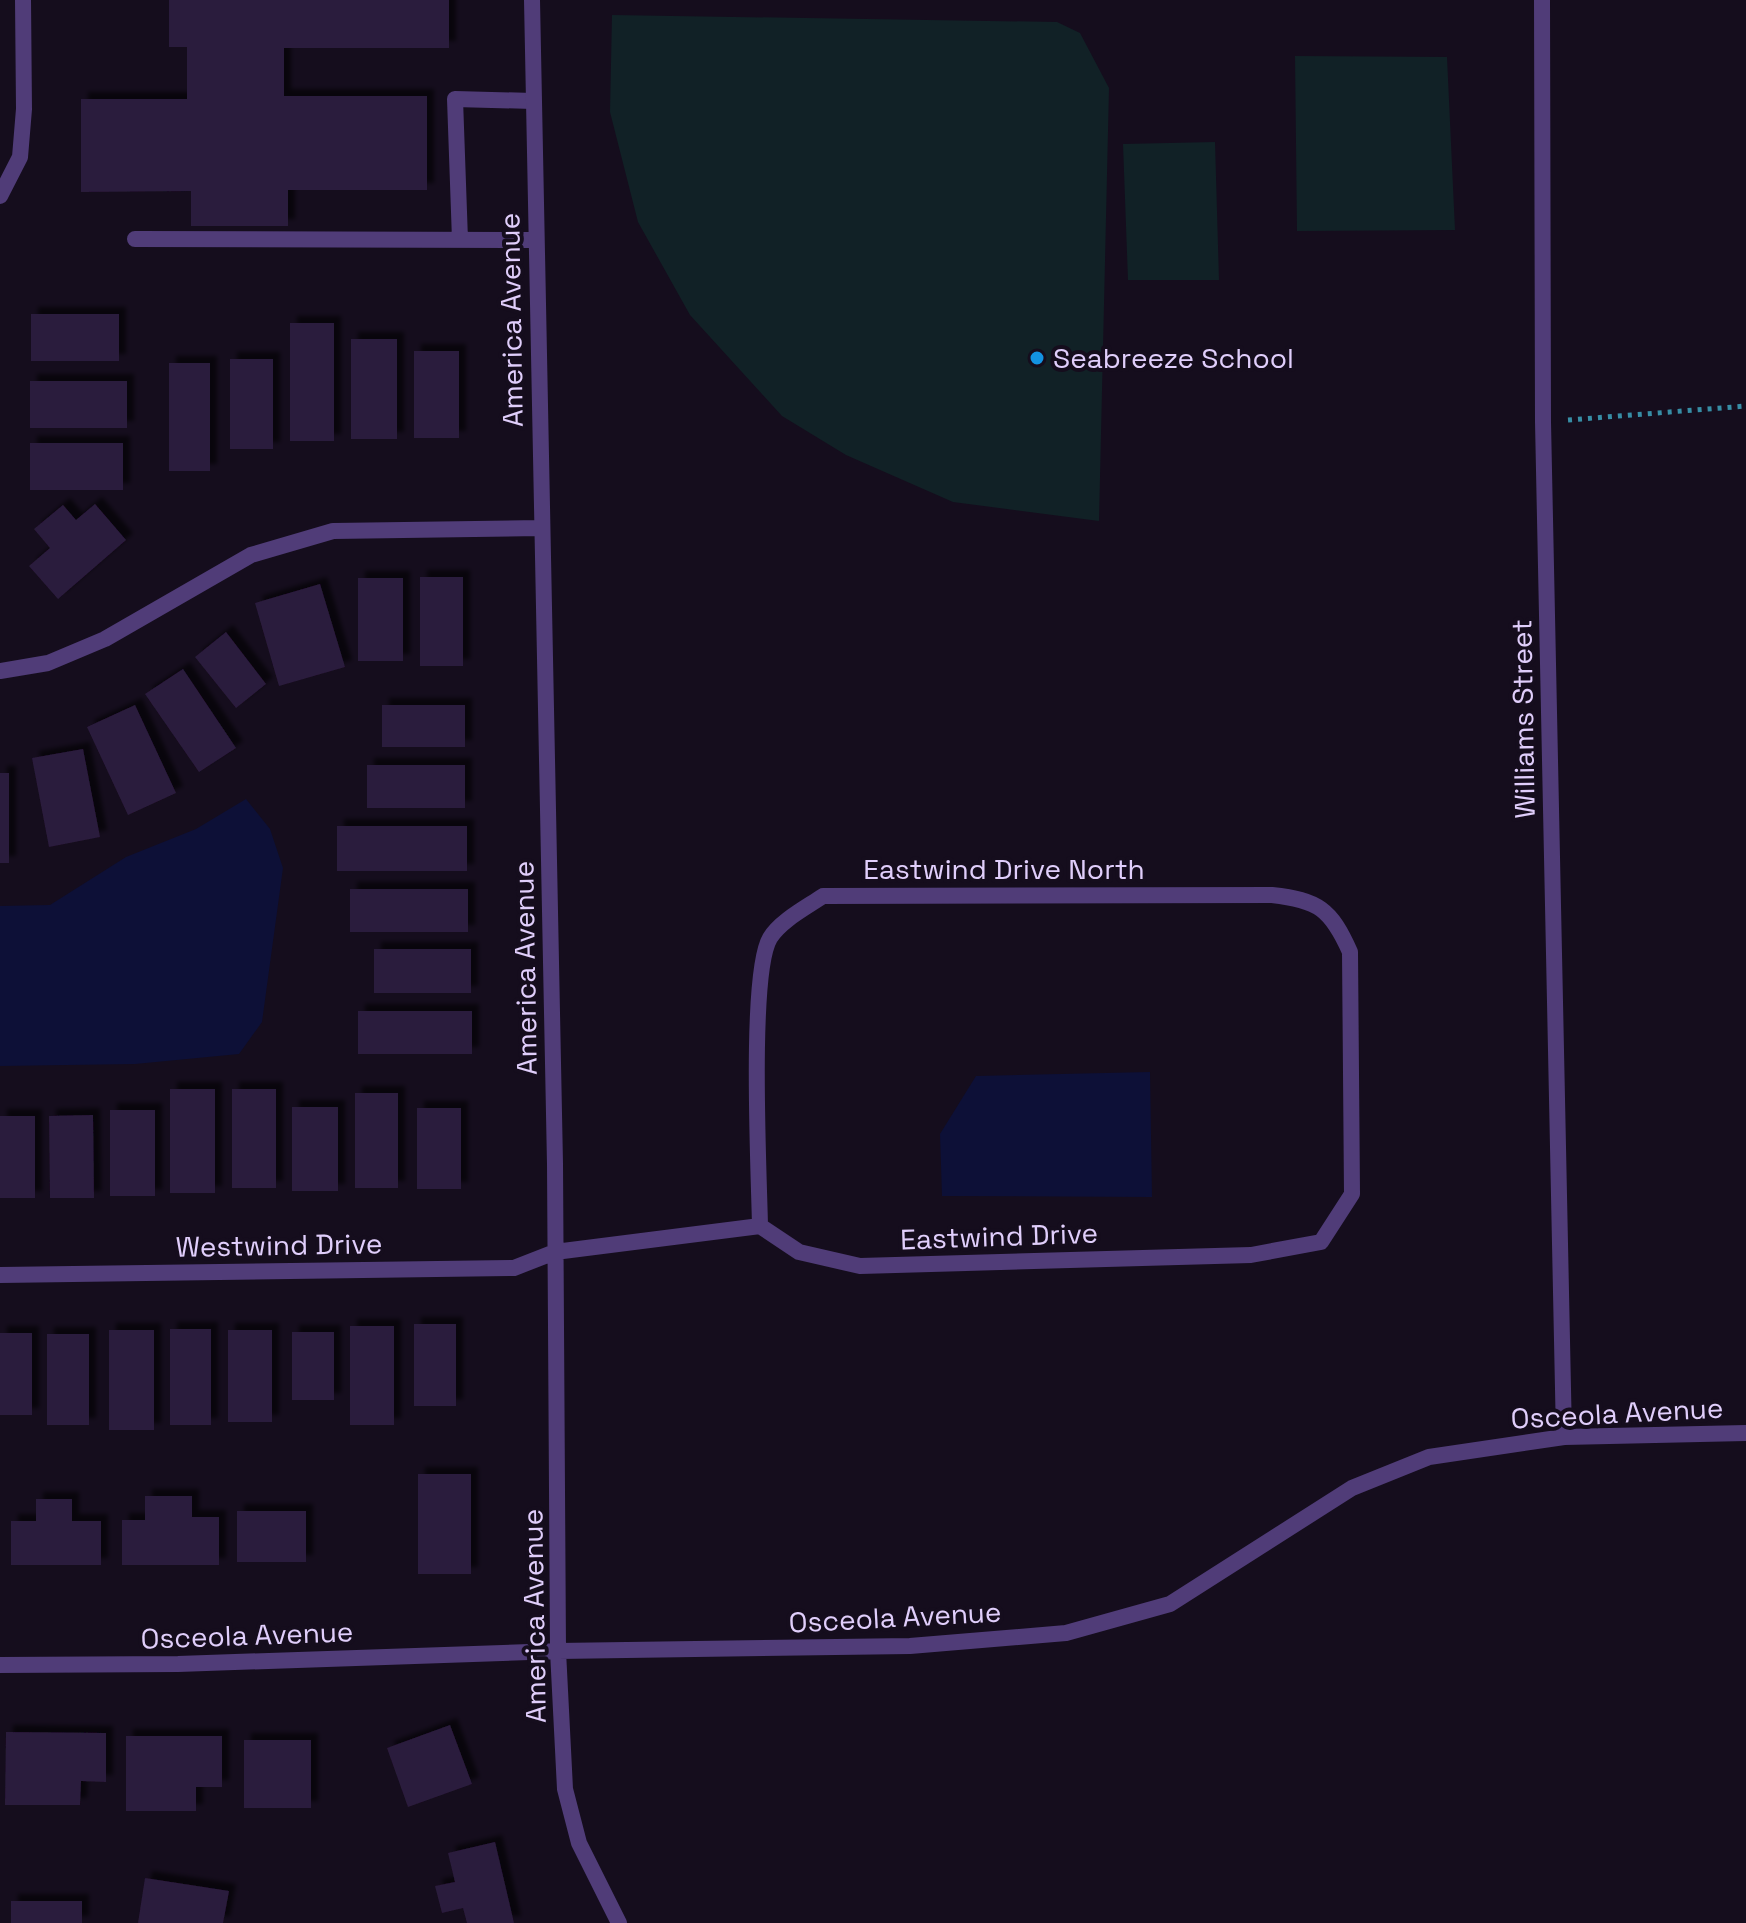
<svg xmlns="http://www.w3.org/2000/svg" width="1746" height="1923" font-family="'Space Grotesk',sans-serif">
<style>
.green{fill:#112126}
.water{fill:#0d1037}
.building{fill:#2b1b3c;filter:url(#shadow)}
.lines{fill:none;stroke-linecap:round;stroke-linejoin:round}
.path{stroke:#378da5;stroke-width:5;stroke-dasharray:4 6;stroke-linecap:butt}
.service{stroke:#503c78;stroke-width:16}
.minor{stroke:#503c78;stroke-width:16}
.poi-dot{fill:#1392e1;stroke:#150d1d;stroke-width:3}
.labels{text-anchor:middle;stroke-width:8;stroke-linejoin:round;paint-order:stroke}
.street-label{font-size:28px;fill:#e0cefb;stroke:#150d1d}
.poi-label{font-size:28px;fill:#e0cefb;stroke:#150d1d;text-anchor:start}
</style>
<defs>
<filter id="shadow"><feDropShadow dx="7" dy="-7" stdDeviation="2" flood-color="#0009"/></filter>
</defs>
<rect width="100%" height="100%" fill="#150d1d"/>
<path class="green" d="M 612,15 L 1057,22 L 1080,33 L 1109,88 L 1099,521 L 953,502 L 846,455 L 782,416 L 690,315 L 638,222 L 610,112 Z
M 1295,56 L 1447,57 L 1455,230 L 1297,231 Z
M 1215,142 L 1219,280 L 1128,280 L 1123,144 Z"/>
<path class="water" d="M 246,799 L 270,829 L 283,868 L 262,1022 L 239,1054 L 135,1064 L 0,1066 L 0,906 L 50,905 L 126,857 L 196,829 Z
M 1150,1072 L 1152,1197 L 942,1196 L 940,1134 L 976,1076 Z"/>
<path class="building" d="M 169,0 L 449,0 L 449,48 L 284,48 L 284,96 L 427,96 L 427,190 L 288,190 L 288,226 L 191,226 L 191,191 L 81,192 L 81,99 L 187,99 L 187,47 L 169,47 Z
M 31,314 L 119,314 L 119,361 L 31,361 Z
M 290,323 L 334,323 L 334,441 L 290,441 Z
M 351,339 L 397,339 L 397,439 L 351,439 Z
M 414,351 L 459,351 L 459,438 L 414,438 Z
M 230,359 L 273,359 L 273,449 L 230,449 Z
M 169,363 L 210,363 L 210,471 L 169,471 Z
M 30,381 L 127,381 L 127,428 L 30,428 Z
M 30,443 L 123,443 L 123,490 L 30,490 Z
M 95,504 L 126,540 L 58,599 L 29,566 L 50,548 L 34,529 L 63,505 L 76,520 Z
M 420,577 L 463,577 L 463,666 L 420,666 Z
M 358,578 L 403,578 L 403,661 L 358,661 Z
M 320,584 L 345,667 L 279,686 L 255,603 Z
M 226,632 L 266,684 L 236,708 L 195,657 Z
M 183,669 L 236,748 L 199,772 L 145,694 Z
M 135,705 L 176,793 L 128,815 L 87,727 Z
M 382,705 L 465,705 L 465,747 L 382,747 Z
M 83,749 L 100,837 L 49,847 L 32,758 Z
M 367,765 L 465,765 L 465,808 L 367,808 Z
M 0,773 L 9,773 L 9,863 L 0,863 Z
M 337,826 L 467,826 L 467,871 L 337,871 Z
M 350,889 L 468,889 L 468,932 L 350,932 Z
M 374,949 L 471,949 L 471,993 L 374,993 Z
M 358,1011 L 472,1011 L 472,1054 L 358,1054 Z
M 170,1089 L 215,1089 L 215,1193 L 170,1193 Z
M 232,1089 L 276,1089 L 276,1188 L 232,1188 Z
M 355,1093 L 398,1093 L 398,1188 L 355,1188 Z
M 292,1107 L 338,1107 L 338,1191 L 292,1191 Z
M 417,1108 L 461,1108 L 461,1189 L 417,1189 Z
M 110,1110 L 155,1110 L 155,1196 L 110,1196 Z
M 93,1115 L 94,1198 L 50,1198 L 49,1116 Z
M 0,1116 L 35,1116 L 35,1198 L 0,1198 Z
M 414,1324 L 456,1324 L 456,1406 L 414,1406 Z
M 350,1326 L 394,1326 L 394,1425 L 350,1425 Z
M 170,1329 L 211,1329 L 211,1425 L 170,1425 Z
M 109,1330 L 154,1330 L 154,1430 L 109,1430 Z
M 228,1330 L 272,1330 L 272,1422 L 228,1422 Z
M 292,1332 L 334,1332 L 334,1400 L 292,1400 Z
M 0,1333 L 32,1333 L 32,1415 L 0,1415 Z
M 47,1334 L 89,1334 L 89,1425 L 47,1425 Z
M 418,1474 L 471,1474 L 471,1574 L 418,1574 Z
M 145,1496 L 192,1496 L 192,1517 L 219,1517 L 219,1565 L 122,1565 L 122,1520 L 145,1520 Z
M 36,1499 L 72,1499 L 72,1521 L 101,1521 L 101,1565 L 11,1565 L 11,1521 L 36,1521 Z
M 237,1511 L 306,1511 L 306,1562 L 237,1562 Z
M 450,1725 L 472,1784 L 408,1807 L 387,1748 Z
M 6,1732 L 106,1733 L 106,1782 L 81,1781 L 80,1805 L 5,1805 Z
M 126,1736 L 222,1736 L 222,1787 L 196,1787 L 196,1811 L 126,1811 Z
M 244,1740 L 311,1740 L 311,1808 L 244,1808 Z
M 495,1842 L 514,1923 L 467,1923 L 463,1908 L 442,1913 L 435,1886 L 455,1882 L 448,1853 Z
M 145,1878 L 229,1891 L 223,1923 L 138,1923 Z
M 11,1901 L 82,1901 L 82,1923 L 11,1923 Z"/>
<g class="lines">
<path class="path" d="M 1568,420 L 1746,406"/>
<path class="service" d="M 135,239 L 536,240
M 460,240 L 455,99 L 533,101"/>
<path class="minor" d="M 532,0 L 555,1164 L 558,1651 L 565,1789 L 579,1843 L 619,1923
M 1542,0 L 1543,422 L 1564,1437
M 0,196 L 20,157 L 24,109 L 23,0
M 0,671 L 48,663 L 105,639 L 251,555 L 333,531 L 540,528
M 0,1275 L 514,1268 L 555,1252 L 760,1226 L 799,1252 L 860,1266 L 1251,1255 L 1321,1242 L 1352,1194 L 1350,952 C 1331,909 1318,900 1272,895 L 823,896 C 807,907 780,921 770,938 C 749,973 759,1173 760,1226
M 0,1665 L 178,1664 L 558,1651 L 910,1646 L 1066,1633 L 1170,1604 L 1352,1488 L 1429,1457 L 1564,1437 L 1746,1433"/>
</g>
<circle class="poi-dot" cx="1037" cy="358" r="8"/>
<g class="labels">
<g class="street-label">
<text transform="translate(511 320) rotate(-91)" y="10">America Avenue</text>
<text transform="translate(1523 719) rotate(-91)" y="10">Williams Street</text>
<text x="1004" y="879">Eastwind Drive North</text>
<text transform="translate(525 968) rotate(-91)" y="10">America Avenue</text>
<text transform="translate(999 1236) rotate(-2)" y="10">Eastwind Drive</text>
<text transform="translate(279 1245) rotate(-1)" y="10">Westwind Drive</text>
<text transform="translate(1617 1413) rotate(-3)" y="10">Osceola Avenue</text>
<text transform="translate(534 1616) rotate(-91)" y="10">America Avenue</text>
<text transform="translate(895 1617) rotate(-3)" y="10">Osceola Avenue</text>
<text transform="translate(247 1635) rotate(-2)" y="10">Osceola Avenue</text>
</g>
<g class="poi-label">
<text x="1053" y="368">Seabreeze School</text>
</g>
</g>
</svg>
